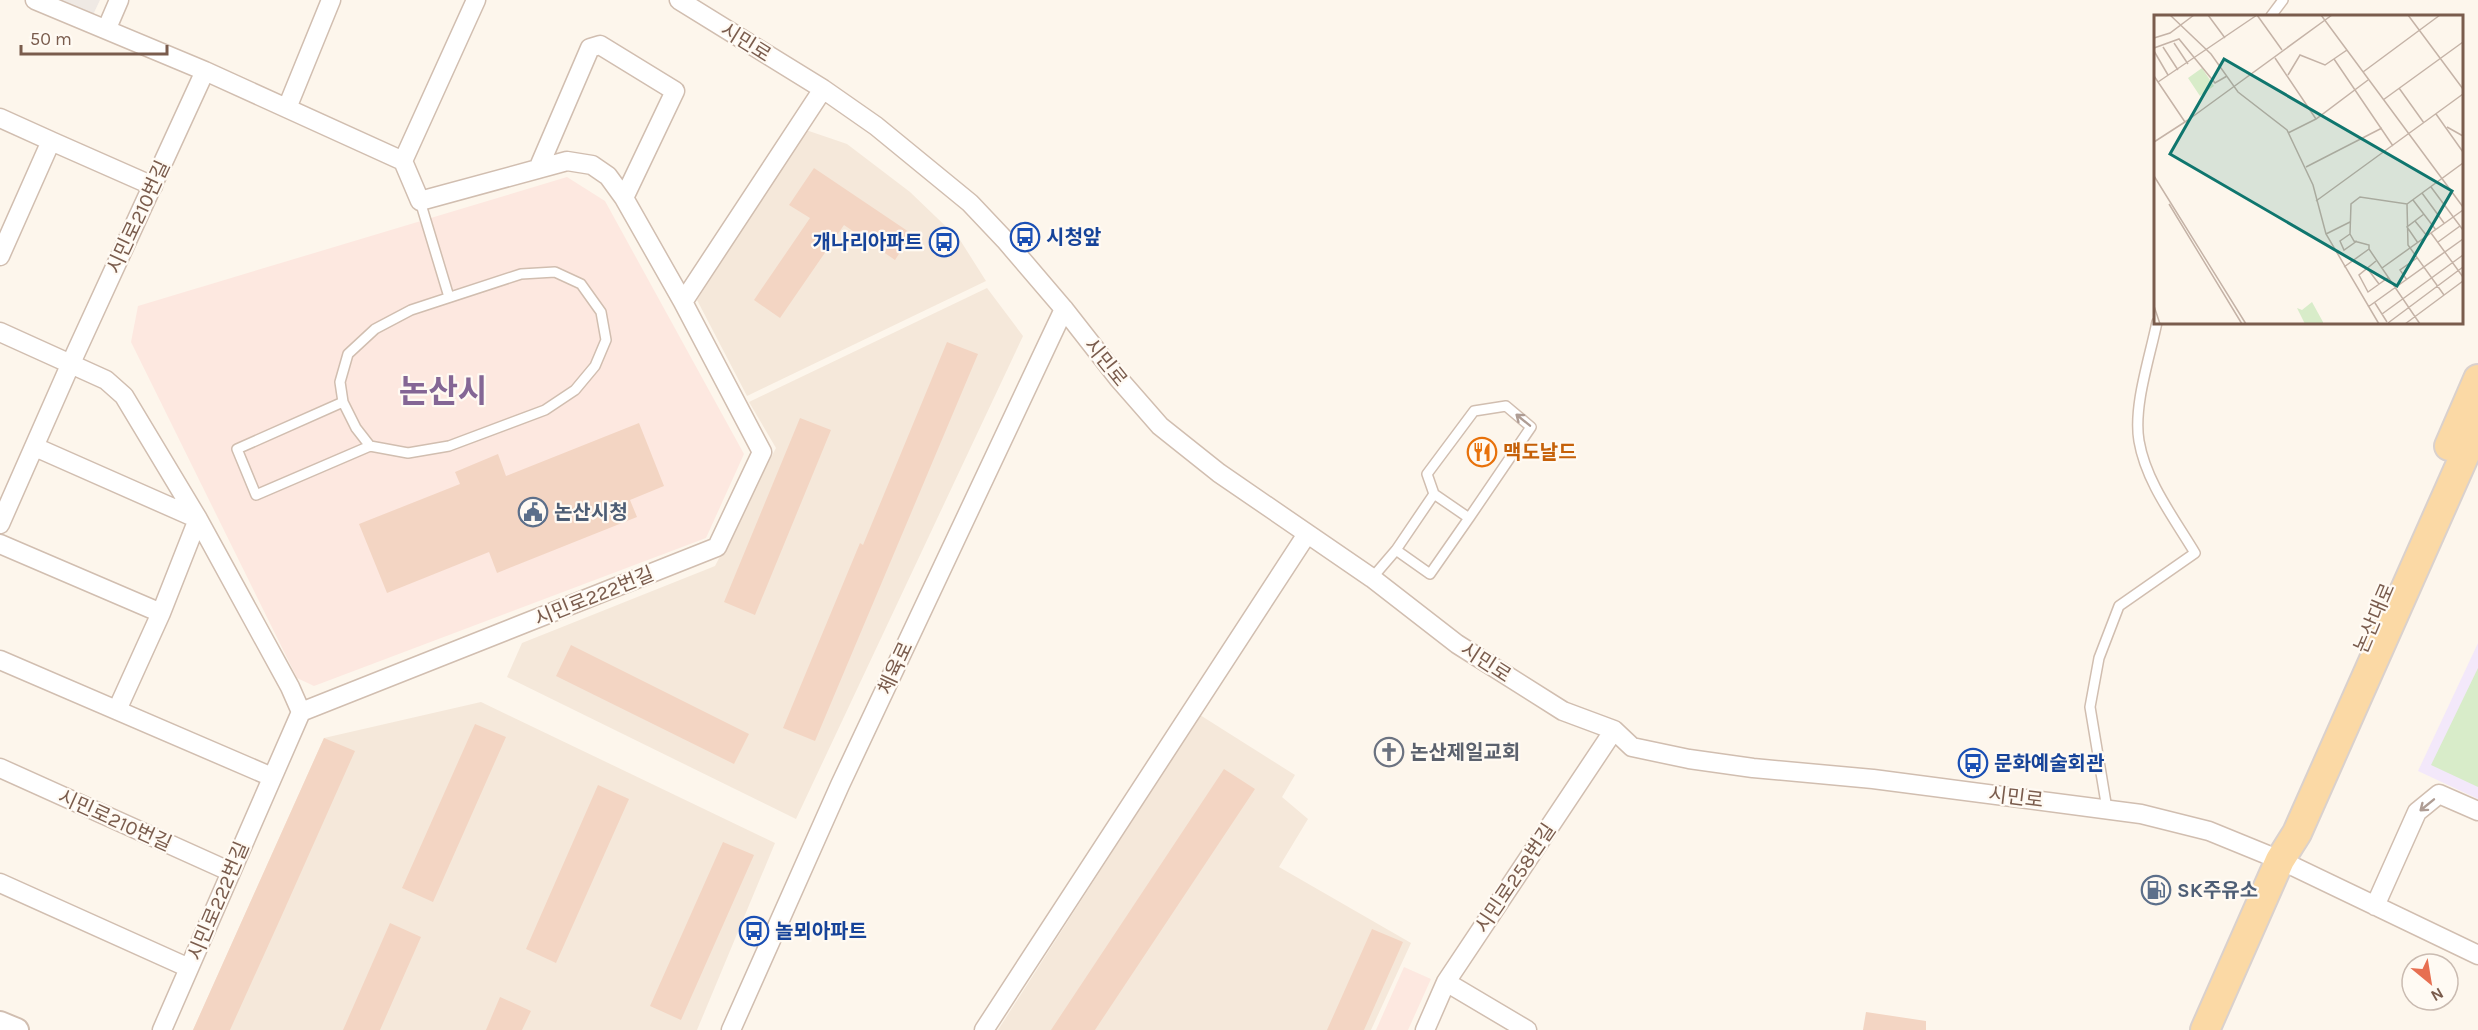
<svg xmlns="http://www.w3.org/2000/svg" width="2478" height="1030" font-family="Karla,'Noto Sans KR',sans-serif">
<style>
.residential{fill:#f5e8da}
.commercial{fill:#fde8e0}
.industrial{fill:#efe9e4}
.education{fill:#f3e8fa}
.green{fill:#d8ecc9}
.building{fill:#f3d5c3}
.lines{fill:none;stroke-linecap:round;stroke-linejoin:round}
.service-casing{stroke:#d1beb0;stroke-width:12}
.minor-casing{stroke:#d1beb0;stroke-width:21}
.tertiary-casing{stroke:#d1beb0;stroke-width:26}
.primary-casing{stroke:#dad1cd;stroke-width:32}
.service{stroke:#fff;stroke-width:9}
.minor{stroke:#fff;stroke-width:18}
.tertiary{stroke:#fff;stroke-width:22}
.primary{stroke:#fbd9a5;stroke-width:28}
.oneway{stroke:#af9d94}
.labels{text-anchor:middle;stroke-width:4.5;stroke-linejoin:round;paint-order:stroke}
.street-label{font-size:20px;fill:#7a5c4d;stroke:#fffaf3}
.transit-label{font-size:20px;font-weight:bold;fill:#164399;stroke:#fffaf3;text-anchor:start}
.food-label{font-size:20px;font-weight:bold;fill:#c56008;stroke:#fffaf3;text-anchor:start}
.service-label{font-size:20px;font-weight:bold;fill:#4e5e75;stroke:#fffaf3;text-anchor:start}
.worship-label{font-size:20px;font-weight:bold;fill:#5b616d;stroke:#fffaf3;text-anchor:start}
.town-label{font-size:32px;font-weight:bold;fill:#846695;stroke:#fffaf3}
.inset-road{fill:none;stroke:#c5b3a7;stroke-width:1.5}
.view{fill:#0f766e;fill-opacity:0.15;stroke:#0f766e;stroke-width:3}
.inset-edge{fill:none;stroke:#7a5c4d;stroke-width:3}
</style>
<rect width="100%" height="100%" fill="#fdf6ec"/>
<path class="residential" d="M 806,130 L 847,144 L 910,192 L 960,240 L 986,281 L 747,396 L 697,300 Z
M 987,288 L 1023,336 L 796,819 L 507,677 L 522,643 L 715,566 L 776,448 L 749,402 Z
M 481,702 L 775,843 L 697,1030 L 193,1030 L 324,738 Z
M 1200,715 L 1295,775 L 1282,797 L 1308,819 L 1279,867 L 1411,943 L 1371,1030 L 998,1030 Z"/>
<path class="commercial" d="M 567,177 L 605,201 L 744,454 L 706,538 L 314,686 L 297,678 L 131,342 L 138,306 Z
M 1404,967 L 1431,979 L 1408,1030 L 1376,1030 Z"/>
<path class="industrial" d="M 49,0 L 100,0 L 91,19 Z"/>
<path class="education" d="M 2478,643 L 2478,799 L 2418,771 Z"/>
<path class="green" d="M 2478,668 L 2478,787 L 2431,765 Z"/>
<path class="building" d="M 814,168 L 912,234 L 895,260 L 844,225 L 780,318 L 754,300 L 810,218 L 789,205 Z
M 947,342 L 978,354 L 815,741 L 783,728 L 860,543 L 863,545 Z
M 800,418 L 831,430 L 755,615 L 724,602 Z
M 639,423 L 664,486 L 630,500 L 637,517 L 497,573 L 489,552 L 387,593 L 359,524 L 460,484 L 455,472 L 498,454 L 506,476 Z
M 571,645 L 749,734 L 734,764 L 556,676 Z
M 475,724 L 506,737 L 433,902 L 402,888 Z
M 324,738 L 355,751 L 282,915 L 230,1030 L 193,1030 Z
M 1224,769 L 1255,789 L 1095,1030 L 1051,1030 Z
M 598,785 L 629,799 L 556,963 L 526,949 Z
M 723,842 L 754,855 L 681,1020 L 650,1006 Z
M 390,923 L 421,937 L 380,1030 L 343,1030 Z
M 1372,929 L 1403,942 L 1364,1030 L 1327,1030 Z
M 500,997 L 531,1011 L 522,1030 L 486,1030 Z
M 1866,1012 L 1926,1021 L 1926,1030 L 1863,1030 Z"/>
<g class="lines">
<g class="service-casing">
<path id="service" d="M 2271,16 L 2283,0
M 420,201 L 449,297
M 555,272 L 581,284 L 601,312 L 606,340 L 595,366 L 575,390 L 545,410 L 449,446 L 408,453 L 370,446 L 356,428 L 343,402 L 340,382 L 348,354 L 375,329 L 411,310 L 521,274 Z
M 343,402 L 237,449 L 256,495 L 370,446
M 1434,494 L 1427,474 L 1474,411 L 1506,406 L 1531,427 L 1469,518
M 1372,578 L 1396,550 L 1434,494 L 1469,518 L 1430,574 L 1396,550
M 2107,809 L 2090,707 L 2099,658 L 2119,606 L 2195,553 C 2174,518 2146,482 2139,441 C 2133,406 2150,357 2157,322"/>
</g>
<g class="minor-casing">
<path id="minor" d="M 35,0 L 205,71 L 403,161 L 420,201 L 567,161 L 592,165 L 608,176 L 624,198 L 683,302 L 762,452 L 717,547 L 301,712 L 162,1030
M 679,0 L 823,89 L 876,126 L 970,203 L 1005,240 L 1064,309 L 1118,378 L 1160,426 L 1219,473 L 1372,578 L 1457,644 L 1563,711 L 1614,730 L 1632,747 L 1689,759 L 1753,768 L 1873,779 L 2141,814 L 2209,831 L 2280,860 L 2478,955
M 107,28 L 119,0
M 287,108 L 331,0
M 0,118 L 51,141 L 0,256
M 51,141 L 153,186
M 403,161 L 476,0
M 538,169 L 590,48 L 600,45 L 675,91 L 624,198
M 683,302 L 823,89
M 0,332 L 106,380 L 124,396 L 198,519 L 290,687 L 301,712
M 35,447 L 198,519 L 161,613 L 117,710
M 0,524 L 71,363 L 205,71
M 0,544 L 161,613
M 0,660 L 272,777
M 0,768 L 231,872
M 0,883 L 189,968
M 2375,906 L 2417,812 L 2439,794 L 2478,811
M 1446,982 L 1527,1030
M 731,1030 L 840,785 L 1064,309
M 984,1030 L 1307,534
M 1425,1030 L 1446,982 L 1614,730"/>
</g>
<g class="tertiary-casing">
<path id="tertiary" d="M 0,1023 L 17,1030"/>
</g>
<g class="primary-casing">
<path id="primary" d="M 2449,446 L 2478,379
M 2205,1030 L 2280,860 L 2297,833 L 2478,425"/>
</g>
<use href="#service" class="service"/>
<use href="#minor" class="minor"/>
<use href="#tertiary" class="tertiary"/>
<use href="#primary" class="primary"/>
</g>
<defs><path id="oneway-shaft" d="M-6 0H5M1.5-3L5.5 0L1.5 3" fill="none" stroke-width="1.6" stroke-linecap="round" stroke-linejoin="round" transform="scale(1.5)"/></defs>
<g class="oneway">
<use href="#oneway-shaft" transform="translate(1523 420) rotate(-141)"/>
<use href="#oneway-shaft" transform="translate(2427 805) rotate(141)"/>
</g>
<defs>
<g id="bus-ring" transform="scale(1.5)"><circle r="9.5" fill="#fffaf3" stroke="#1a4fb4" stroke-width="1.5"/><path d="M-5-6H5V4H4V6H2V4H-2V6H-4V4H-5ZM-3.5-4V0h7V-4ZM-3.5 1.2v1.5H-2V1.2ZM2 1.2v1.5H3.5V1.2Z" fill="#1a4fb4"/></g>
<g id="restaurant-ring" transform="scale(1.5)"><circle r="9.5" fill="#fffaf3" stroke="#e8710a" stroke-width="1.5"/><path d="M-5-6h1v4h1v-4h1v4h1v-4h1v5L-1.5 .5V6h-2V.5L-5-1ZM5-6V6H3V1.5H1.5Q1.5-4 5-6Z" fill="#e8710a"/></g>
<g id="civic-ring" transform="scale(1.5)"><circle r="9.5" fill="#fffaf3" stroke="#5c6f8a" stroke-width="1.5"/><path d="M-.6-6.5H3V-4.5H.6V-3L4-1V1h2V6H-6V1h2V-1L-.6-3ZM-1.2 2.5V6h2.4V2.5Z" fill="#5c6f8a"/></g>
<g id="church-ring" transform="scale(1.5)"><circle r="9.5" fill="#fffaf3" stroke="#6b7280" stroke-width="1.5"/><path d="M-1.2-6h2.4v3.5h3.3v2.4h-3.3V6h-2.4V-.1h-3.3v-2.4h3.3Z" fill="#6b7280"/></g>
<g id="fuel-ring" transform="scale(1.5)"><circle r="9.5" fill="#fffaf3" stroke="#5c6f8a" stroke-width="1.5"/><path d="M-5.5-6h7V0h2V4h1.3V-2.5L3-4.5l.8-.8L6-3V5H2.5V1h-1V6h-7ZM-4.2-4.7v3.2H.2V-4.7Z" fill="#5c6f8a"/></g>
</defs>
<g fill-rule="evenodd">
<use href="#bus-ring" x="1025" y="237"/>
<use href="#bus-ring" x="944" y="242"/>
<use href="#restaurant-ring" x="1482" y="452"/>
<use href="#civic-ring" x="533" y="512"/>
<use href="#church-ring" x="1389" y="752"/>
<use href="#bus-ring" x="1973" y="763"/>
<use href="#fuel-ring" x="2156" y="890"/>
<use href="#bus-ring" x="754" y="931"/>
</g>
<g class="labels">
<g class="street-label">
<text transform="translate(746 42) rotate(32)" y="7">시민로</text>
<text transform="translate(138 217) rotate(-65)" y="7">시민로210번길</text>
<text transform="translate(1106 362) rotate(51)" y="7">시민로</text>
<text transform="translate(594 596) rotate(-22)" y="7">시민로222번길</text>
<text transform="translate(2374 618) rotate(-67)" y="7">논산대로</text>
<text transform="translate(1486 662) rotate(33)" y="7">시민로</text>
<text transform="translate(895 668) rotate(-65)" y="7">체육로</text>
<text transform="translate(2016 797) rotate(7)" y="7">시민로</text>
<text transform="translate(115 820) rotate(24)" y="7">시민로210번길</text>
<text transform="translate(1515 878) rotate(-56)" y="7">시민로258번길</text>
<text transform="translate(218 901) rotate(-67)" y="7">시민로222번길</text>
</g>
<g class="transit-label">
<text x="1046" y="244">시청앞</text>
<text x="923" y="249" text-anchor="end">개나리아파트</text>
<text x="1994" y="770">문화예술회관</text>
<text x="775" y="938">놀뫼아파트</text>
</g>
<g class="food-label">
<text x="1503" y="459">맥도날드</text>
</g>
<g class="service-label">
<text x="554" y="519">논산시청</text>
<text x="2177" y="897">SK주유소</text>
</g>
<g class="worship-label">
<text x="1410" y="759">논산제일교회</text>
</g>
<g class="town-label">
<text x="443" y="402">논산시</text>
</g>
</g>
<g transform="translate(2154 15)">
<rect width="309" height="309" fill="#fdf6ec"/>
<path d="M 48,53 L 60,71 L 46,81 L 34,63 ZM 158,287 L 169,307 L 169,309 L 151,309 L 143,293 L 148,295 Z" fill="#d8ecc9"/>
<path class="inset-road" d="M 16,0 L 57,39 L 84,77 L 133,115 L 159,170 L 172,219 L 225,309M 54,0 L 71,23M 103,0 L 128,35M 167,0 L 309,192M 254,0 L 309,74M 0,23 L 16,18 L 40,0M 20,28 L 34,49M 9,32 L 24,55M 0,33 L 25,24 L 61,68 L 73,61M 0,36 L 14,60M 121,43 L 162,104M 180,44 L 239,131M 209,57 L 286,0M 134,60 L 146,40 L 171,50 L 193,35M 0,61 L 31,107M 4,67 L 103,0M 245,73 L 270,108M 229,85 L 309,27M 282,99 L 309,137M 34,105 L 178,0M 293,112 L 309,121M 134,118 L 162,104 L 214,65M 0,127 L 34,105M 152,152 L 228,113M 0,161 L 92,309M 277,172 L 309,215M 268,178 L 290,208M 259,185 L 282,215M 162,186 L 309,79M 15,189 L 88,309M 253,189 L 254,230 L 290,280M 261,206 L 273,221M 277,218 L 309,262M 172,219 L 196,207M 196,219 L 197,189 L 206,182 L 253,189 L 309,148M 196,219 L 200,226 L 215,230 L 215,234 L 266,309M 196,219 L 186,226 L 190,235 L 203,226M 284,227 L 306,211M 264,228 L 253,212 L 270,199M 222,246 L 205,260 L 214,277 L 235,262M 190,252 L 215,234M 213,253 L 225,269M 228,253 L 309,195M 253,265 L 246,255 L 263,243M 221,288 L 233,307M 0,291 L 6,309M 214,292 L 309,224M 228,299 L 309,240M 234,308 L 309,252M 251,309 L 309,266"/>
<path class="view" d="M 70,44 L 298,176 L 243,271 L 16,139 Z"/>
<rect width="309" height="309" class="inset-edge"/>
</g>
<g transform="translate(2430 982) rotate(150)"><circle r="28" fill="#fffaf3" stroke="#cabbb1" stroke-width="1.5"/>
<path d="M0-4.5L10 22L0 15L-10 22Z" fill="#e76f51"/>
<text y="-9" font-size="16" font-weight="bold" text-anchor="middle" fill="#7a5c4d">N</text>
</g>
<path d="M21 45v9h146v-9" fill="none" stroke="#7a5c4d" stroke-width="3"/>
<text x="30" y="45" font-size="18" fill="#7a5c4d" stroke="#fffaf3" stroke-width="4.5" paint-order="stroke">50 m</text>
</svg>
